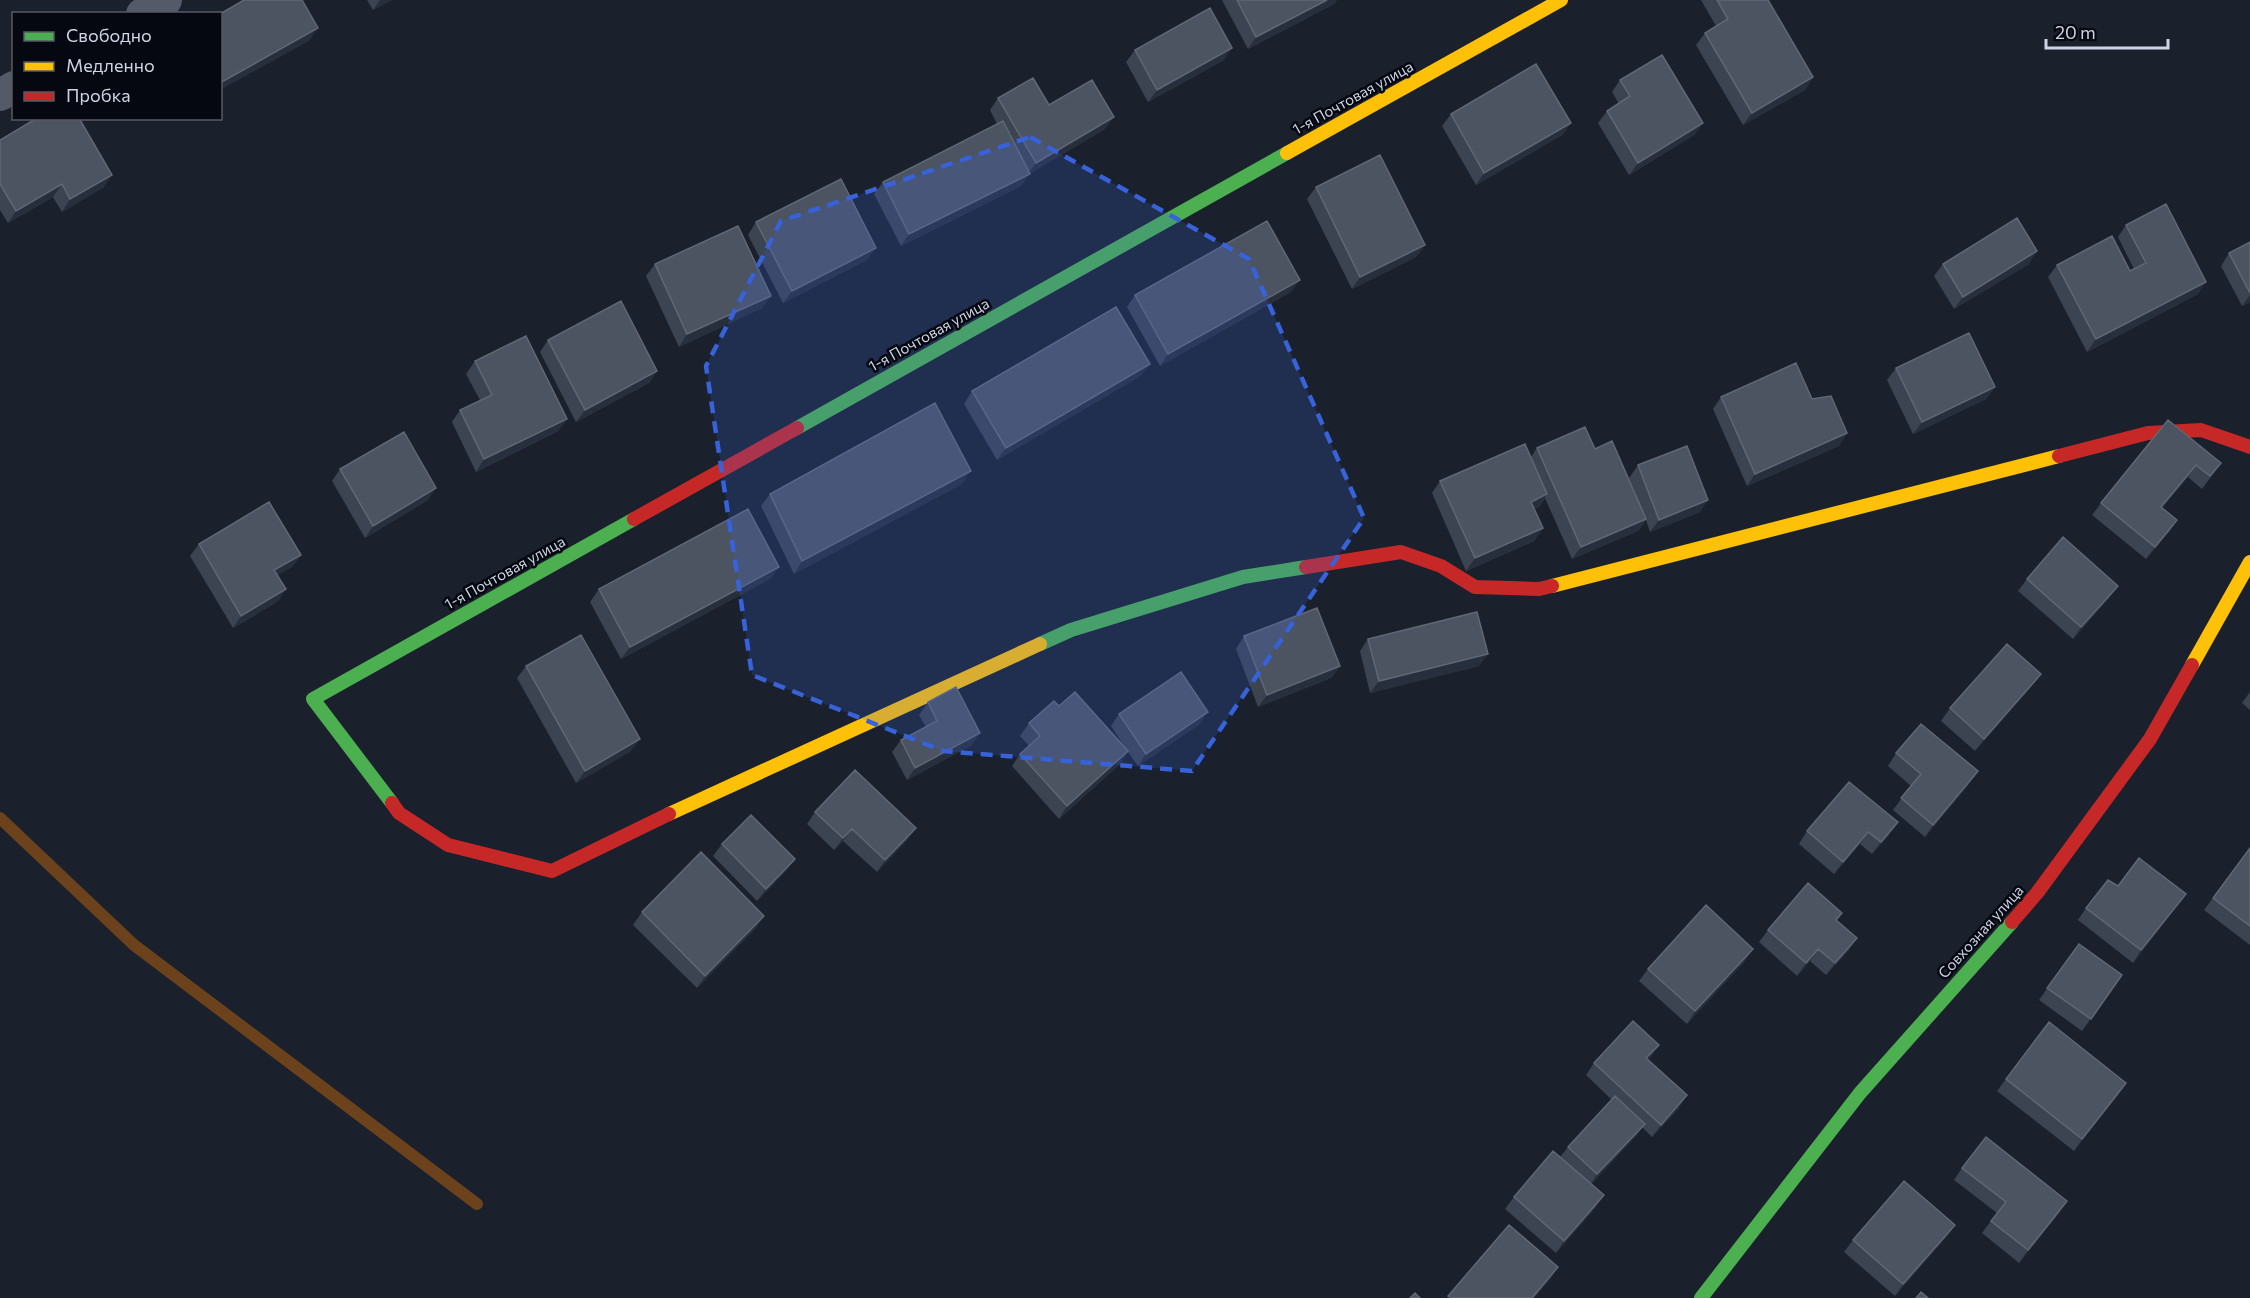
<svg xmlns="http://www.w3.org/2000/svg" width="2250" height="1298" font-family="Commissioner,sans-serif">
<style>
.lines{fill:none;stroke-linecap:round;stroke-linejoin:round}
.stream{stroke:#6c421c;stroke-width:12}
.street{stroke:#545a68;stroke-width:32}
.fast{stroke:#4caf50;stroke-width:14}
.slow{stroke:#ffc107;stroke-width:14}
.jam{stroke:#c62828;stroke-width:14}
.wall{fill:#3c4351}
.shaded-wall{fill:#282f3c}
.building{fill:#4c5361;stroke:#606775;stroke-width:1.5}
.marked{fill:#3762da;fill-opacity:0.2;stroke:#3762da;stroke-width:4.5;stroke-dasharray:12 8;stroke-linejoin:round}
.labels{text-anchor:middle;stroke-width:5;stroke-linejoin:round;paint-order:stroke}
.street-label{font-size:15px;fill:#cdd4e2;stroke:#050811}
</style>
<rect width="100%" height="100%" fill="#1b212c"/>
<g class="lines">
<path class="stream" d="M 0,818 L 134,945 L 477,1204"/>
<path class="street" d="M 142,14 L 166,0
M 0,95 L 14,87"/>
<path class="fast" d="M 797,428 L 1287,153
M 1040,644 L 1071,630 L 1243,577 L 1306,567
M 392,803 L 313,699 L 634,519
M 1701,1298 L 1860,1093 L 2012,922"/>
<path class="slow" d="M 1287,153 L 1561,0
M 1552,586 L 2059,456
M 2192,665 L 2250,562
M 669,814 L 1040,644"/>
<path class="jam" d="M 2059,456 L 2148,433 L 2201,430 L 2250,447
M 634,519 L 797,428
M 1306,567 L 1401,552 L 1441,566 L 1475,587 L 1539,589 L 1552,586
M 392,803 L 399,813 L 448,845 L 552,871 L 669,814
M 2012,922 L 2037,893 L 2150,739 L 2192,665"/>
</g>
<path class="wall" d="M 367,0 L 392,0 L 373,10 Z
M 1222,0 L 1337,0 L 1334,4 L 1248,49 Z
M 1701,0 L 1768,0 L 1813,77 L 1805,90 L 1743,125 L 1696,45 L 1705,33 L 1716,26 Z
M 1135,50 L 1224,60 L 1148,102 L 1126,62 Z
M 1620,80 L 1703,123 L 1694,135 L 1629,175 L 1598,123 L 1607,111 L 1619,104 L 1612,92 Z
M 998,98 L 1049,105 L 1105,129 L 1029,174 L 1021,186 L 901,246 L 874,194 L 883,182 L 997,124 L 990,110 Z
M 1451,114 L 1571,123 L 1562,135 L 1476,185 L 1442,126 Z
M 0,140 L 104,187 L 62,212 L 53,197 L 8,223 L 0,210 Z
M 1316,187 L 1425,245 L 1416,257 L 1352,289 L 1307,199 Z
M 756,222 L 867,260 L 783,303 L 748,235 Z
M 2126,225 L 2198,294 L 2087,352 L 2048,277 L 2057,265 L 2130,271 L 2134,269 L 2118,237 Z
M 2250,242 L 2250,302 L 2242,306 L 2221,266 L 2229,253 Z
M 655,264 L 771,296 L 762,308 L 679,347 L 646,276 Z
M 1943,264 L 2029,264 L 1954,309 L 1934,276 Z
M 1291,292 L 1160,366 L 1127,307 L 1135,295 Z
M 548,340 L 657,371 L 649,383 L 576,422 L 540,352 Z
M 475,361 L 567,419 L 558,431 L 476,472 L 452,422 L 460,410 L 480,400 L 466,374 Z
M 1896,368 L 1995,387 L 1986,399 L 1913,434 L 1887,380 Z
M 1141,376 L 997,460 L 964,404 L 972,391 Z
M 1721,397 L 1812,399 L 1847,433 L 1839,446 L 1747,486 L 1713,409 Z
M 2168,420 L 2221,463 L 2202,489 L 2188,477 L 2162,508 L 2177,520 L 2169,532 L 2146,559 L 2092,515 L 2101,503 Z
M 1537,448 L 1595,449 L 1637,497 L 1629,478 L 1638,465 L 1700,512 L 1650,532 L 1646,520 L 1638,531 L 1572,559 L 1545,498 L 1539,507 L 1534,509 L 1543,528 L 1534,541 L 1466,571 L 1432,493 L 1440,481 L 1531,457 Z
M 340,469 L 428,500 L 365,538 L 332,481 Z
M 962,484 L 794,574 L 761,506 L 770,494 Z
M 199,544 L 301,555 L 292,567 L 277,575 L 286,589 L 277,602 L 233,628 L 190,556 Z
M 779,567 L 770,579 L 621,659 L 590,602 L 599,589 Z
M 2027,579 L 2118,586 L 2109,598 L 2073,639 L 2018,591 Z
M 1244,636 L 1340,666 L 1331,678 L 1258,707 L 1236,649 Z
M 1368,639 L 1479,666 L 1370,693 L 1360,651 Z
M 526,666 L 631,751 L 576,783 L 517,678 Z
M 2041,674 L 2032,686 L 1975,751 L 1941,721 L 1950,708 Z
M 2250,692 L 2250,710 L 2242,703 Z
M 928,702 L 972,745 L 907,780 L 892,752 L 901,740 L 926,727 L 919,715 Z
M 1059,706 L 1126,749 L 1111,726 L 1119,714 L 1200,724 L 1138,766 L 1128,752 L 1120,764 L 1059,819 L 1012,766 L 1020,754 L 1029,746 L 1020,736 L 1029,723 Z
M 1896,753 L 1969,784 L 1925,837 L 1893,810 L 1911,786 L 1888,766 Z
M 1849,782 L 1889,835 L 1872,854 L 1860,844 L 1834,874 L 1799,844 L 1807,831 Z
M 815,812 L 907,840 L 877,872 L 843,841 L 834,850 L 807,824 Z
M 722,844 L 795,859 L 786,871 L 757,901 L 713,856 Z
M 2250,848 L 2250,945 L 2204,910 Z
M 2118,886 L 2186,894 L 2133,963 L 2078,920 L 2086,908 Z
M 642,912 L 756,928 L 697,988 L 633,925 Z
M 1837,921 L 1849,950 L 1826,975 L 1810,961 L 1797,976 L 1759,942 L 1768,930 Z
M 2079,944 L 2122,975 L 2082,1031 L 2039,1000 Z
M 1745,961 L 1687,1024 L 1639,981 L 1648,969 Z
M 1651,1057 L 1648,1060 L 1679,1108 L 1652,1137 L 1642,1127 L 1636,1136 L 1591,1184 L 1596,1207 L 1556,1253 L 1505,1209 L 1514,1197 L 1560,1157 L 1568,1147 L 1612,1100 L 1586,1075 L 1594,1063 Z
M 2006,1079 L 2118,1095 L 2074,1151 L 1997,1091 Z
M 1962,1168 L 2059,1213 L 2019,1263 L 1982,1233 L 1997,1213 L 1954,1180 Z
M 1955,1225 L 1946,1237 L 1895,1296 L 1844,1252 L 1853,1240 Z"/>
<path class="shaded-wall" d="M 380,0 L 392,0 L 373,10 Z
M 1327,0 L 1337,0 L 1334,4 L 1248,49 L 1256,37 Z
M 318,28 L 309,41 L 220,90 L 220,83 Z
M 1232,48 L 1224,60 L 1148,102 L 1157,90 Z
M 1813,77 L 1805,90 L 1743,125 L 1752,113 Z
M 1114,117 L 1105,129 L 1027,175 L 1036,163 Z
M 1571,123 L 1562,135 L 1476,185 L 1484,173 Z
M 1703,123 L 1694,135 L 1629,175 L 1638,163 Z
M 1030,174 L 1021,186 L 901,246 L 909,234 Z
M 112,175 L 104,187 L 62,212 L 70,199 Z
M 62,184 L 53,197 L 8,223 L 16,211 Z
M 1425,245 L 1416,257 L 1352,289 L 1360,277 Z
M 876,248 L 867,260 L 783,303 L 792,291 Z
M 2037,251 L 2029,264 L 1954,309 L 1963,297 Z
M 1300,280 L 1291,292 L 1160,366 L 1168,354 Z
M 2206,282 L 2198,294 L 2087,352 L 2096,339 Z
M 2250,295 L 2250,302 L 2242,306 Z
M 771,296 L 762,308 L 679,347 L 687,334 Z
M 1150,364 L 1141,376 L 997,460 L 1006,448 Z
M 657,371 L 649,383 L 576,422 L 585,410 Z
M 1995,387 L 1986,399 L 1913,434 L 1922,422 Z
M 567,419 L 558,431 L 476,472 L 484,459 Z
M 1847,433 L 1839,446 L 1747,486 L 1755,474 Z
M 2196,465 L 2188,477 L 2153,519 L 2161,507 Z
M 971,471 L 962,484 L 794,574 L 802,561 Z
M 436,488 L 428,500 L 365,538 L 373,526 Z
M 1547,494 L 1539,507 L 1522,514 L 1531,502 Z
M 1708,500 L 1700,512 L 1650,532 L 1659,520 Z
M 1646,519 L 1638,531 L 1572,559 L 1581,547 Z
M 2177,520 L 2169,532 L 2146,559 L 2155,547 Z
M 1543,528 L 1534,541 L 1466,571 L 1475,558 Z
M 301,555 L 292,567 L 265,582 L 274,570 Z
M 779,567 L 770,579 L 621,659 L 630,647 Z
M 2118,586 L 2109,598 L 2073,639 L 2081,627 Z
M 286,589 L 277,602 L 233,628 L 241,616 Z
M 1488,654 L 1479,666 L 1370,693 L 1379,681 Z
M 1340,666 L 1331,678 L 1258,707 L 1267,695 Z
M 2041,674 L 2032,686 L 1975,751 L 1984,739 Z
M 1208,712 L 1200,724 L 1138,766 L 1146,754 Z
M 980,733 L 972,745 L 907,780 L 915,768 Z
M 640,739 L 631,751 L 576,783 L 585,771 Z
M 1128,751 L 1120,764 L 1059,819 L 1067,806 Z
M 1978,771 L 1969,784 L 1925,837 L 1933,825 Z
M 1898,822 L 1889,835 L 1872,854 L 1881,842 Z
M 916,828 L 907,840 L 877,872 L 885,860 Z
M 852,829 L 843,841 L 834,850 L 843,838 Z
M 1868,832 L 1860,844 L 1834,874 L 1843,862 Z
M 795,859 L 786,871 L 757,901 L 766,889 Z
M 2186,894 L 2177,906 L 2133,963 L 2141,950 Z
M 764,916 L 756,928 L 697,988 L 705,976 Z
M 1857,938 L 1849,950 L 1826,975 L 1835,963 Z
M 1753,949 L 1745,961 L 1687,1024 L 1695,1011 Z
M 1818,949 L 1810,961 L 1797,976 L 1806,963 Z
M 1659,1045 L 1651,1057 L 1638,1071 L 1646,1058 Z
M 2126,1083 L 2118,1095 L 2074,1151 L 2082,1139 Z
M 1687,1095 L 1679,1108 L 1652,1137 L 1661,1125 Z
M 1645,1124 L 1636,1136 L 1589,1187 L 1597,1174 Z
M 1604,1195 L 1596,1207 L 1556,1253 L 1564,1241 Z
M 2067,1201 L 2059,1213 L 2019,1263 L 2028,1250 Z
M 1955,1225 L 1946,1237 L 1895,1296 L 1903,1284 Z
M 1558,1267 L 1550,1280 L 1534,1298 L 1532,1298 Z"/>
<path class="building" d="M 244,0 L 302,0 L 318,28 L 220,83 L 220,14 Z
M 1237,0 L 1327,0 L 1256,37 Z
M 1717,0 L 1768,0 L 1813,77 L 1752,113 L 1705,33 L 1728,19 Z
M 1210,8 L 1232,48 L 1157,90 L 1135,50 Z
M 1662,55 L 1703,123 L 1638,163 L 1607,111 L 1630,96 L 1620,80 Z
M 1536,64 L 1571,123 L 1484,173 L 1451,114 Z
M 1033,78 L 1049,105 L 1092,80 L 1114,117 L 1036,163 L 998,98 Z
M 37,118 L 79,118 L 112,175 L 70,199 L 62,184 L 16,211 L 0,184 L 0,140 Z
M 1003,121 L 1030,174 L 909,234 L 883,182 Z
M 1380,155 L 1425,245 L 1360,277 L 1316,187 Z
M 841,179 L 876,248 L 792,291 L 756,222 Z
M 2166,204 L 2206,282 L 2096,339 L 2057,265 L 2112,236 L 2130,271 L 2146,263 L 2126,225 Z
M 2017,218 L 2037,251 L 1963,297 L 1943,264 Z
M 1267,221 L 1300,280 L 1168,354 L 1135,295 Z
M 738,226 L 771,296 L 687,334 L 655,264 Z
M 2250,242 L 2250,293 L 2229,253 Z
M 621,301 L 657,371 L 585,410 L 548,340 Z
M 1116,307 L 1150,364 L 1006,448 L 972,391 Z
M 1969,333 L 1995,387 L 1922,422 L 1896,368 Z
M 526,336 L 567,419 L 484,459 L 460,410 L 492,395 L 475,361 Z
M 1796,363 L 1812,399 L 1831,396 L 1847,433 L 1755,474 L 1721,397 Z
M 935,403 L 971,471 L 802,561 L 770,494 Z
M 2168,420 L 2221,463 L 2210,476 L 2196,465 L 2161,507 L 2177,520 L 2155,547 L 2101,503 Z
M 1585,427 L 1595,449 L 1612,441 L 1646,519 L 1581,547 L 1537,448 Z
M 404,432 L 436,488 L 373,526 L 340,469 Z
M 1525,444 L 1547,494 L 1531,502 L 1543,528 L 1475,558 L 1440,481 Z
M 1687,446 L 1708,500 L 1659,520 L 1638,465 Z
M 269,502 L 301,555 L 274,570 L 286,589 L 241,616 L 199,544 Z
M 748,509 L 779,567 L 630,647 L 599,589 Z
M 2063,537 L 2118,586 L 2081,627 L 2027,579 Z
M 1317,608 L 1340,666 L 1267,695 L 1244,636 Z
M 1477,612 L 1488,654 L 1379,681 L 1368,639 Z
M 581,635 L 640,739 L 585,771 L 526,666 Z
M 2007,644 L 2041,674 L 1984,739 L 1950,708 Z
M 1181,672 L 1208,712 L 1146,754 L 1119,714 Z
M 956,687 L 980,733 L 915,768 L 901,740 L 937,721 L 928,702 Z
M 1075,692 L 1128,751 L 1067,806 L 1020,754 L 1040,736 L 1029,723 L 1054,701 L 1059,706 Z
M 1921,724 L 1978,771 L 1933,825 L 1901,798 L 1921,774 L 1896,753 Z
M 855,770 L 916,828 L 885,860 L 852,829 L 843,838 L 815,812 Z
M 1849,782 L 1898,822 L 1881,842 L 1868,832 L 1843,862 L 1807,831 Z
M 751,815 L 795,859 L 766,889 L 722,844 Z
M 2250,848 L 2250,926 L 2213,898 Z
M 701,852 L 764,916 L 705,976 L 642,912 Z
M 2139,858 L 2186,894 L 2141,950 L 2086,908 L 2108,880 L 2118,886 Z
M 1808,883 L 1842,913 L 1836,920 L 1857,938 L 1835,963 L 1818,949 L 1806,963 L 1768,930 Z
M 1706,905 L 1753,949 L 1695,1011 L 1648,969 Z
M 2079,944 L 2122,975 L 2091,1019 L 2047,988 Z
M 1633,1021 L 1659,1045 L 1646,1058 L 1687,1095 L 1661,1125 L 1594,1063 Z
M 2049,1022 L 2126,1083 L 2082,1139 L 2006,1079 Z
M 1615,1096 L 1645,1124 L 1597,1174 L 1568,1147 Z
M 1986,1137 L 2067,1201 L 2028,1250 L 1991,1221 L 2006,1202 L 1962,1168 Z
M 1553,1151 L 1604,1195 L 1564,1241 L 1514,1197 Z
M 1904,1181 L 1955,1225 L 1903,1284 L 1853,1240 Z
M 1509,1225 L 1558,1267 L 1532,1298 L 1451,1298 L 1448,1296 Z
M 1921,1292 L 1928,1298 L 1916,1298 Z
M 1415,1293 L 1420,1298 L 1410,1298 Z"/>
<path class="marked" d="M 1030,137 L 1249,259 L 1364,518 L 1192,771 L 943,751 L 752,675 L 706,366 L 781,221 Z"/>
<g class="labels">
<g class="street-label">
<text transform="translate(1353 98) rotate(-29)" y="5">1-я Почтовая улица</text>
<text transform="translate(929 335) rotate(-29)" y="5">1-я Почтовая улица</text>
<text transform="translate(505 573) rotate(-29)" y="5">1-я Почтовая улица</text>
<text transform="translate(1981 932) rotate(-48)" y="5">Совхозная улица</text>
</g>
</g>
<rect x="12" y="12" width="210" height="108" fill="#050811" stroke="#555a65" stroke-width="1.5"/>
<rect x="24" y="32" width="30" height="9" fill="#4caf50" stroke="#555a65" stroke-width="1.5"/>
<text x="66" y="42" font-size="18" fill="#cdd4e2">Свободно</text>
<rect x="24" y="62" width="30" height="9" fill="#ffc107" stroke="#555a65" stroke-width="1.5"/>
<text x="66" y="72" font-size="18" fill="#cdd4e2">Медленно</text>
<rect x="24" y="92" width="30" height="9" fill="#c62828" stroke="#555a65" stroke-width="1.5"/>
<text x="66" y="102" font-size="18" fill="#cdd4e2">Пробка</text>
<path d="M2046 39v9h122v-9" fill="none" stroke="#cdd4e2" stroke-width="3"/>
<text x="2055" y="39" font-size="18" fill="#cdd4e2" stroke="#050811" stroke-width="4.5" paint-order="stroke">20 m</text>
</svg>
